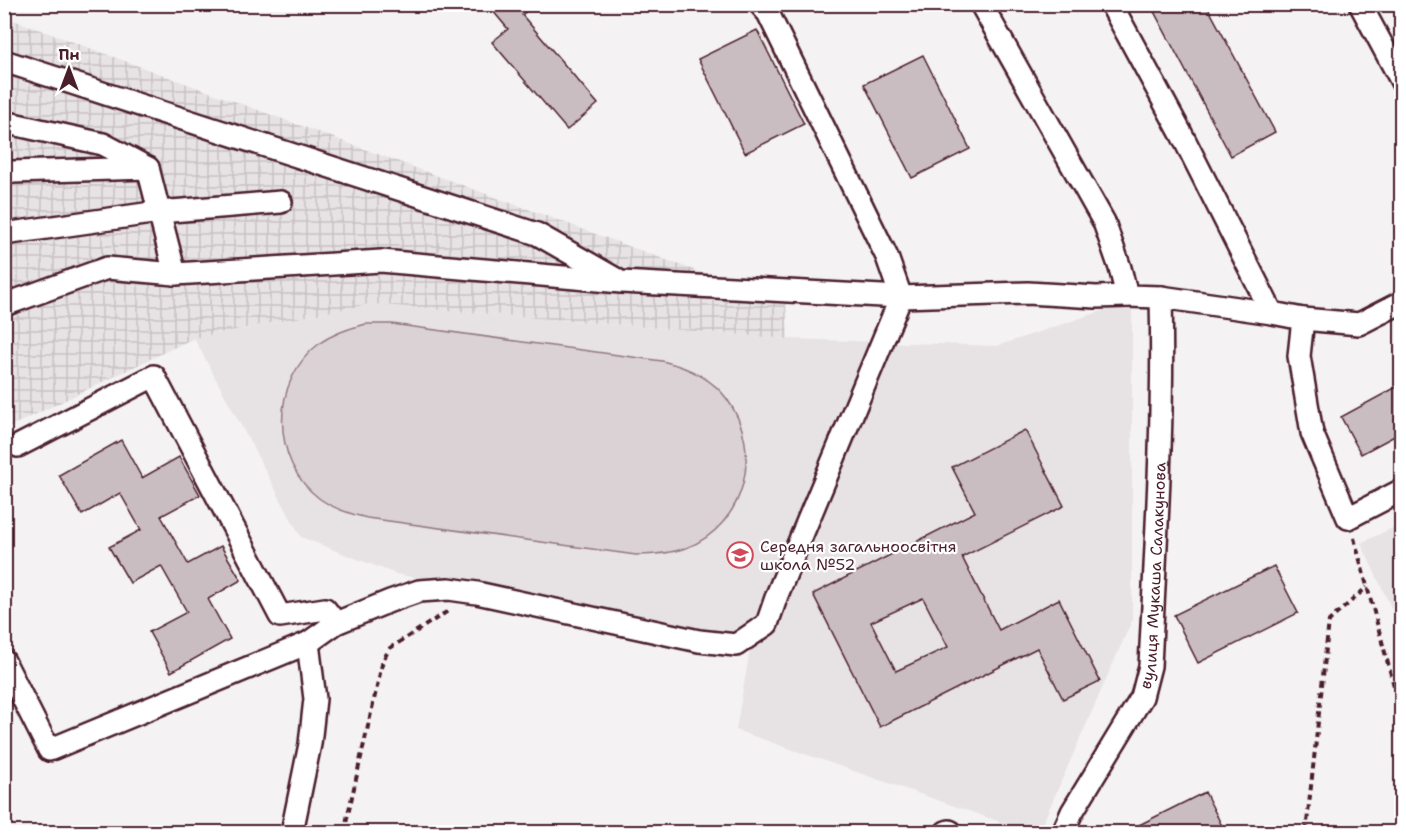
<svg xmlns="http://www.w3.org/2000/svg" width="1406" height="837" font-family="'Shantell Sans',sans-serif">
<style>
.built{fill:#e7e2e3}
.industrial{fill:url(#industrial-grid)}
.grass{fill:#dbd2d5;stroke:#927880;stroke-width:1.5}
.building{fill:#cabdc1;stroke:#4a1f2b;stroke-width:1.5;fill-rule:evenodd}
.lines{fill:none;stroke-linecap:round;stroke-linejoin:round}
.minor-casing{stroke:#4a1f2b;stroke-width:26}
.path{stroke:#4a1f2b;stroke-width:4;stroke-dasharray:6 4.5;stroke-linecap:butt}
.minor{stroke:#fff;stroke-width:21}
.labels{text-anchor:middle;stroke-width:4.5;stroke-linejoin:round;paint-order:stroke}
.poi-label{font-size:16px;fill:#4a1f2b;stroke:#fff;text-anchor:start}
.street-label{font-size:16px;fill:#4a1f2b;stroke:#fff}
</style>
<defs>
<pattern id="industrial-grid" width="8" height="8" patternUnits="userSpaceOnUse" patternTransform="scale(1.5)"><rect width="8" height="8" fill="#e7e2e3"/><path d="M0 4h8M4 0v8" fill="none" stroke="#c8c1c3"/></pattern>
</defs>
<rect width="100%" height="100%" fill="#f4f2f2"/>
<filter id="ink" filterUnits="userSpaceOnUse"><feTurbulence type="fractalNoise" baseFrequency=".0167" numOctaves="2"/><feDisplacementMap in="SourceGraphic" scale="12" xChannelSelector="R" yChannelSelector="G"/><feConvolveMatrix kernelMatrix="1 2 1 2 8 2 1 2 1" color-interpolation-filters="sRGB"/></filter>
<g filter="url(#ink)">
<path class="built" d="M 1132,301 L 1132,620 L 1039,832 L 1029,832 L 736,730 L 752,639 L 396,574 L 301,537 L 194,338 L 370,304 L 788,339 L 997,346 Z
M 1401,524 L 1401,629 L 1361,543 Z"/>
<path class="industrial" d="M 5,17 L 786,304 L 788,339 L 370,304 L 194,338 L 5,429 Z"/>
<path class="grass" d="M 366,324 L 392,324 L 662,361 C 687,367 711,377 727,399 C 764,450 746,525 686,548 C 669,554 653,555 636,555 L 367,518 C 350,514 334,509 320,499 C 270,462 270,380 320,343 C 334,333 350,328 366,324 Z"/>
<path class="building" d="M 487,4 L 534,4 L 522,15 L 598,104 L 567,130 L 492,42 L 508,29 Z
M 1150,4 L 1206,4 L 1275,132 L 1231,156 Z
M 757,30 L 804,124 L 745,153 L 698,59 Z
M 923,55 L 970,149 L 912,178 L 864,84 Z
M 1402,384 L 1402,432 L 1361,454 L 1341,417 Z
M 1025,430 L 1064,506 L 962,557 L 999,630 L 1059,599 L 1100,681 L 1063,699 L 1037,648 L 880,727 L 813,594 L 975,512 L 952,467 ZM 923,598 L 948,647 L 896,671 L 871,622 Z
M 121,440 L 142,478 L 179,457 L 200,495 L 161,516 L 188,564 L 221,546 L 241,580 L 208,599 L 230,639 L 171,672 L 149,632 L 187,612 L 161,566 L 130,583 L 109,547 L 141,530 L 120,493 L 82,515 L 59,475 Z
M 1274,566 L 1298,613 L 1198,663 L 1174,615 Z
M 1205,792 L 1225,832 L 1125,832 Z"/>
<g class="lines">
<g class="minor-casing">
<g id="minor">
<path d="M 760,4 L 768,13 L 887,257 L 901,297 L 1028,293 L 1096,297 L 1127,296"/>
<path d="M 981,4 L 1104,222 L 1120,268 L 1127,296 L 1161,297"/>
<path d="M 1111,4 L 1182,135 L 1272,313"/>
<path d="M 1360,4 L 1402,82"/>
<path d="M 4,61 L 537,234 L 616,279"/>
<path d="M 4,122 L 103,144 L 148,168 L 175,274"/>
<path d="M 4,174 L 12,172 L 148,168"/>
<path d="M 4,234 L 159,212 L 281,202"/>
<path d="M 4,305 L 107,268 L 175,274 L 381,261 L 621,282 L 901,297 L 777,595 L 767,624 L 736,645 L 699,641 L 477,593 L 449,589 L 419,591 L 390,601 L 336,623 L 308,643 L 49,750 L 4,661"/>
<path d="M 1303,319 L 1299,356 L 1312,433 L 1348,518 L 1402,490"/>
<path d="M 18,446 L 154,376 L 280,616 L 325,609 L 336,623"/>
<path d="M 292,832 L 310,744 L 315,699 L 308,643"/>
<path d="M 946,832 L 949,831 L 951,832"/>
<path id="s1" d="M 1063,832 L 1072,812 L 1142,697 L 1150,666 C 1156,543 1164,420 1161,297 L 1272,313 L 1303,319 L 1359,324 L 1402,302"/>
</g>
</g>
<path class="path" d="M 1354,538 L 1397,697 L 1402,708
M 344,832 L 383,660 L 390,648 L 448,611
M 1306,832 L 1329,621 L 1367,587"/>
<use href="#minor" class="minor"/>
</g>
</g>
<defs>
<g id="school-ring" transform="scale(1.35)"><circle r="9.5" fill="#fff" stroke="#d1495b" stroke-width="1.5"/><path d="M0-5L7-2L0 1L-7-2ZM-4 1L0 2.5L4 1V4Q0 6-4 4Z" fill="#d1495b"/></g>
</defs>
<g fill-rule="evenodd">
<use href="#school-ring" x="740" y="555"/>
</g>
<g class="labels">
<g class="poi-label">
<text x="760" y="552">Середня загальноосвітня<tspan x="760" dy="18">школа №52</tspan></text>
</g>
<g class="street-label">
<text dy="6" stroke="none"><textPath href="#s1" startOffset="279">вулиця Мукаша Салакунова</textPath></text>
</g>
</g>
<rect width="1406" height="837" fill="none" stroke="#fff" stroke-width="24"/>
<rect x="12" y="12" width="1382" height="813" fill="none" stroke="#4a1f2b" stroke-width="2" filter="url(#ink)"/>
<g transform="translate(69 69)" stroke="#ffffff" stroke-width="4.5" paint-order="stroke">
<path d="M0-4.5L10 22L0 15L-10 22Z" fill="#4a1f2b"/>
<text y="-9" font-size="16" font-weight="bold" text-anchor="middle" fill="#4a1f2b">Пн</text>
</g>
</svg>
